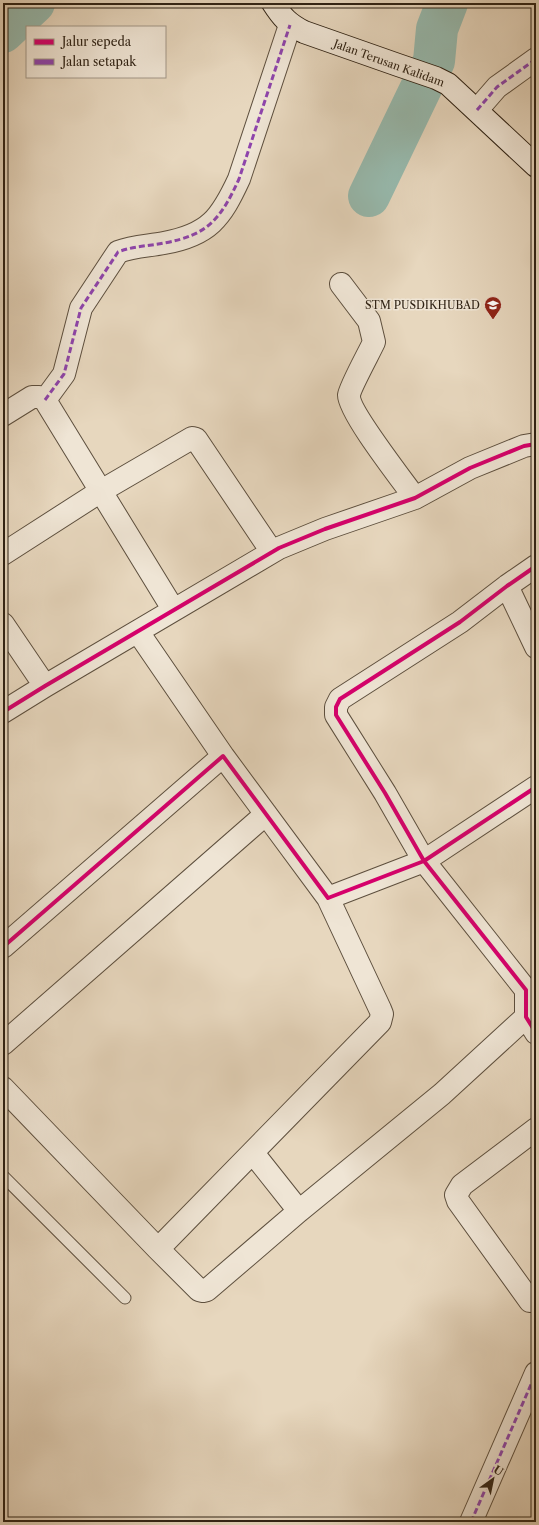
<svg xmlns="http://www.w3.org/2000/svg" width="539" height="1525" font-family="'Libre Caslon Text',serif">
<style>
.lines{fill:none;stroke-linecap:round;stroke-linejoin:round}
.river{stroke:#97baae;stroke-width:42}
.lane-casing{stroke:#5d4f3e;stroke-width:13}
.street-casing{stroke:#5d4f3e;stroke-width:24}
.secondary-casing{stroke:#2f2214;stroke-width:24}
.lane{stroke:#efe5d5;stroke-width:11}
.street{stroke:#efe5d5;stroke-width:22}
.secondary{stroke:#efe5d5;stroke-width:22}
.quiet{stroke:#8e44ad;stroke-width:3;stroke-dasharray:6 3;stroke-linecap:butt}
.cycleway-casing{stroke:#efe5d5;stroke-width:6}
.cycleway{stroke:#d6006c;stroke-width:4}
.labels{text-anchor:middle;stroke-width:3;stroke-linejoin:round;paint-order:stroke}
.street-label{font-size:11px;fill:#2f2214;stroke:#efe5d5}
.poi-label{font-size:11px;fill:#2f2214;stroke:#efe5d5;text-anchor:end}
</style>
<rect width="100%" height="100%" fill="#e7d7be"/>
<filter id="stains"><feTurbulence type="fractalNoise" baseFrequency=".005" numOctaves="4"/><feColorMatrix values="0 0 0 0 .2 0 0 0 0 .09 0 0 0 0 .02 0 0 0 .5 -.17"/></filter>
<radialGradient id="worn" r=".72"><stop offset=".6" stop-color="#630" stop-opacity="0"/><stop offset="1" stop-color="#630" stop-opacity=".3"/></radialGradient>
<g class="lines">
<path class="river" d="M 3,32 L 34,3
M 369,196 L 434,61 L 437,29 L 447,3"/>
<g class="lane-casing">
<path id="lane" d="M 3,1176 L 125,1298"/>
</g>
<g class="street-casing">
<path id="street" d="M 477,110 L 497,87 L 536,59
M 341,284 L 369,321 L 374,342 C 370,351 350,387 349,395 C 348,411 403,481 415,498
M 45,400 L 64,374 L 81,308 L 118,252 C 133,246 149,246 164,243 C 209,235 221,218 239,179 L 290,25
M 3,415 L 32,397 L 39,397 L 45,400 L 173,609
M 3,554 L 101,491 L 192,438 L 196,439 L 272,552
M 536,566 L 507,586 L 460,622 L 340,699 L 336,707 L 336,715 L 385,793 L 424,861 L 526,990 L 526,1017 L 536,1033
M 507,586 L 536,647
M 3,624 L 45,686
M 138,632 L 223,756
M 3,712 L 45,686 L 279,548 L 325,529 L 415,498 L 470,468 L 524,446 L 536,444
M 3,947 L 223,756 L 328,898 L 424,861 L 536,787
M 3,1044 L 266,814
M 3,1088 L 158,1249 L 199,1290 L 203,1291 L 207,1290 L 299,1211
M 253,1153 L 299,1211 L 442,1094 L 526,1017
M 158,1249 L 380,1022 L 382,1014 L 380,1009 L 328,898
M 530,1301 L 458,1201 L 456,1195 L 462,1185 L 536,1129
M 471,1522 L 536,1373"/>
</g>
<g class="secondary-casing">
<path id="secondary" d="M 273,3 C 282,17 288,24 304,32 L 398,65 L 436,78 L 448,84 L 536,166"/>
</g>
<use href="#lane" class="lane"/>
<use href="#street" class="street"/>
<use href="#secondary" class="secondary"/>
<path class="quiet" d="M 477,110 L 497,87 L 536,59
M 45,400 L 64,374 L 81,308 L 118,252 C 133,246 149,246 164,243 C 209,235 221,218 239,179 L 290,25
M 471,1522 L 536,1373"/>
<g class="cycleway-casing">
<path id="cycleway" d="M 536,566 L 507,586 L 460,622 L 340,699 L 336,707 L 336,715 L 385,793 L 424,861 L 526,990 L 526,1017 L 536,1033
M 3,712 L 45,686 L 279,548 L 325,529 L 415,498 L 470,468 L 524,446 L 536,444
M 3,947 L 223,756 L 328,898 L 424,861 L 536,787"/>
</g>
<use href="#cycleway" class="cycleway"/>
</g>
<defs>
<g id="school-pin" transform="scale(0.9)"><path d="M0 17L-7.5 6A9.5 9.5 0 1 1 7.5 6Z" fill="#8f2418" stroke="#efe5d5"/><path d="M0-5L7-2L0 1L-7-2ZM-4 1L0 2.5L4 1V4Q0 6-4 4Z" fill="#fff"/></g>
</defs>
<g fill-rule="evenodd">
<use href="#school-pin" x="493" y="305"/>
</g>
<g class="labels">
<g class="street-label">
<text transform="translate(389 63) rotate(20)" y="4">Jalan Terusan Kalidam</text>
</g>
<g class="poi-label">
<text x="480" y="309">STM PUSDIKHUBAD</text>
</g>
</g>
<rect width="539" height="1525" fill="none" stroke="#e7d7be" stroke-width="16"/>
<rect x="4" y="4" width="531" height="1517" fill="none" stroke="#2f2214" stroke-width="2"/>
<rect x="8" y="8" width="523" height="1509" fill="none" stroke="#2f2214"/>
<rect x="26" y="26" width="140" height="52" fill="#efe5d5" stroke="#a29788"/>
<rect x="34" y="39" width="20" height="6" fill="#d6006c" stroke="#a29788"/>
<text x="62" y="46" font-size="12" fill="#2f2214">Jalur sepeda</text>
<rect x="34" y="59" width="20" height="6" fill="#8e44ad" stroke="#a29788"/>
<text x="62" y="66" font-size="12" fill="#2f2214">Jalan setapak</text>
<g transform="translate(493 1479) rotate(33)" stroke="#efe5d5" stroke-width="3" paint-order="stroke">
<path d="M0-3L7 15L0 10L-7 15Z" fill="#2f2214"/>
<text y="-6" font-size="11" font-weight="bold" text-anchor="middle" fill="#2f2214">U</text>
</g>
<rect width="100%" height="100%" filter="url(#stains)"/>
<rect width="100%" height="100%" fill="url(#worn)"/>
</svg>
